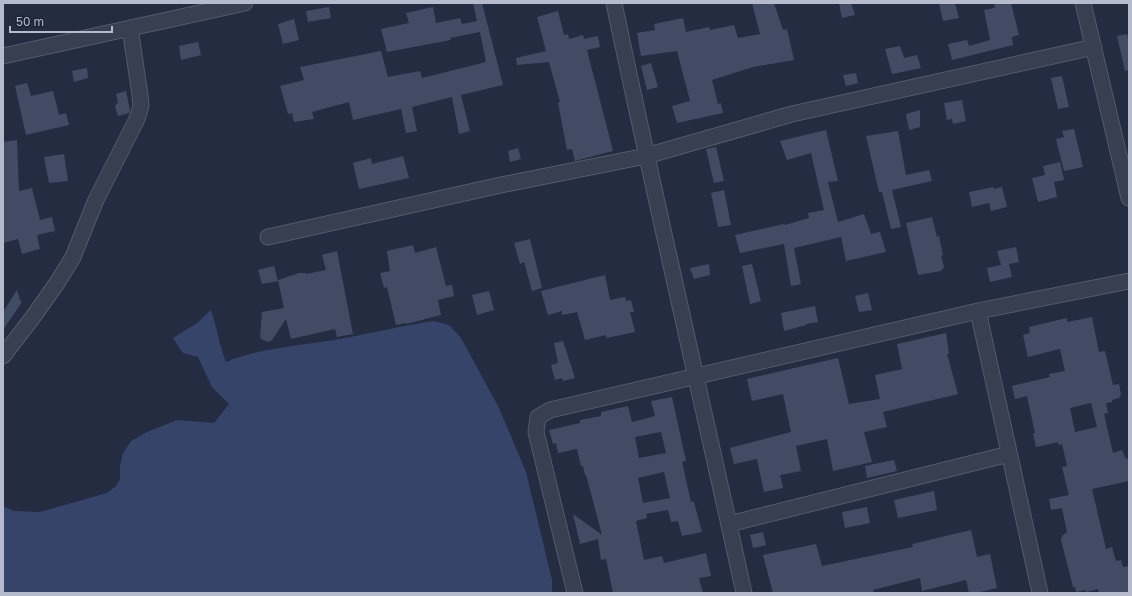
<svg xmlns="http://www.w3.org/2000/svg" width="1132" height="596" font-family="'Golos Text',sans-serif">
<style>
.water{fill:#36446a}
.building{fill:#424b64;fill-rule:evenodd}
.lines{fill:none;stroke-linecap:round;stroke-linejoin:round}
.street-casing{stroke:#535a6c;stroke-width:17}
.street{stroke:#383f51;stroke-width:15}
</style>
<rect width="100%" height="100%" fill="#242c42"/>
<path class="water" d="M 211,310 C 217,327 219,345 226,362 C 260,348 298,346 334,340 C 363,335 392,328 421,323 L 433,321 L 446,324 L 451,327 L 461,338 L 499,408 L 526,472 L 552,580 L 552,593 L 3,593 L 3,506 L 14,511 L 40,512 L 107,493 L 116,486 L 120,479 L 120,466 L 123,453 L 131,441 L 147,432 L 177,420 L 214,423 L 229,404 L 212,387 L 198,357 L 183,353 L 173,338 L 197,323 Z"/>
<path class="building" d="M 473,3 L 482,3 L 503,85 L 461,95 L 470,131 L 459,134 L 452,97 L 412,107 L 417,131 L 406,133 L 401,109 L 353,120 L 349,102 L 312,112 L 314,119 L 294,122 L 292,113 L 288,114 L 280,86 L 304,80 L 300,67 L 381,51 L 388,77 L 420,71 L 422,78 L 486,62 L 480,32 L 450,38 L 451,40 L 387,52 L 381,29 L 409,23 L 406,13 L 433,7 L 436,23 L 460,18 L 462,24 L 477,21 Z
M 752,3 L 774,3 L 783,30 L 787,29 L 794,60 L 753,67 L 712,80 L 718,104 L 721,103 L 723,113 L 677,123 L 672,106 L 690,101 L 677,51 L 641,56 L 637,33 L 655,30 L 654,24 L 683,18 L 686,32 L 709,27 L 710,30 L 734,25 L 738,38 L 760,34 Z
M 839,3 L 851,3 L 855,15 L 842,18 Z
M 939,3 L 955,3 L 959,18 L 943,21 Z
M 994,3 L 1011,3 L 1019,35 L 1012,37 L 1013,45 L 952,60 L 948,44 L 967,40 L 969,46 L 990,40 L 984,10 L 995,8 Z
M 329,7 L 331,18 L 308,22 L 306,11 Z
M 558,11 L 564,35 L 568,34 L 569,39 L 583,35 L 584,39 L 598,36 L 600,47 L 587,50 L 613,151 L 575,161 L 572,149 L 567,150 L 558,103 L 560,102 L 549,62 L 517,65 L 516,58 L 546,51 L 537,17 Z
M 294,19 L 299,40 L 283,44 L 278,24 Z
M 1127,34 L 1129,41 L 1129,70 L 1125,71 L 1117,36 Z
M 198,42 L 201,55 L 181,60 L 179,46 Z
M 900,46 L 904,58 L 917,55 L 921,68 L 892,74 L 885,49 Z
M 651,63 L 658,87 L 647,90 L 641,66 Z
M 87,68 L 88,78 L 74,82 L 72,71 Z
M 856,73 L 858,83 L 846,86 L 843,75 Z
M 1062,76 L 1069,107 L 1058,109 L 1051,78 Z
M 27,83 L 31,96 L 53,91 L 59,115 L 66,113 L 69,125 L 26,135 L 15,86 Z
M 126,91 L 130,110 L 129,113 L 118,116 L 115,106 L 118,102 L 116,94 Z
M 962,100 L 966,121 L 953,124 L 952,119 L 947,120 L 944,103 Z
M 920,110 L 920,127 L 909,130 L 906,114 Z
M 1074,129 L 1083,167 L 1064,171 L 1056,139 L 1064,137 L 1062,131 Z
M 826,130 L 838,181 L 828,182 L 838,222 L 864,214 L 871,234 L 880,232 L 886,252 L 846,261 L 841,237 L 794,248 L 801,284 L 791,286 L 784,244 L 740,253 L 735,235 L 784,224 L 785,225 L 809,218 L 808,213 L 824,210 L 811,153 L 787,160 L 780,141 Z
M 898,131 L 906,175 L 929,170 L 932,181 L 892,190 L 901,227 L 891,229 L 882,192 L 879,192 L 866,136 Z
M 17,140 L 19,191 L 32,188 L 40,220 L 52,217 L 55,231 L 37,235 L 40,249 L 22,254 L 18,239 L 3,243 L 3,142 Z
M 716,147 L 724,181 L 714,183 L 706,149 Z
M 518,148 L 521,159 L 510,162 L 508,151 Z
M 64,154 L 68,181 L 49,183 L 44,157 Z
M 403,156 L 409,178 L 359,189 L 353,163 L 371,158 L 372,164 Z
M 1060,162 L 1064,180 L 1054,182 L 1057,197 L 1038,202 L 1032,178 L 1045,175 L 1043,166 Z
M 994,187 L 994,189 L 1002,187 L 1007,207 L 991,211 L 989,203 L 972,207 L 969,192 Z
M 724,190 L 731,225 L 718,227 L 711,193 Z
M 932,217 L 937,237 L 939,236 L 943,255 L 941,256 L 944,267 L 941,271 L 918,275 L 906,223 Z
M 530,239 L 542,288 L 532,291 L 524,262 L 520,264 L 514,243 Z
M 413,245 L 415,253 L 436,247 L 446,286 L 452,285 L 454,296 L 438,300 L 441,315 L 406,324 L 406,323 L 396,325 L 387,287 L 384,288 L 380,273 L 390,271 L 387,251 Z
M 1016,247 L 1019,262 L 1009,264 L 1012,277 L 990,282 L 987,268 L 1001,265 L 997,251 Z
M 337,251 L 353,334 L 337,337 L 335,329 L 291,339 L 286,319 L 272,340 L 268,342 L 261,339 L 260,336 L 262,312 L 284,308 L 278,280 L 299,273 L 305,273 L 306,274 L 326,270 L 322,255 Z
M 709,264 L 710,275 L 694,279 L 690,268 Z
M 752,264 L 761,301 L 750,304 L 742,266 Z
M 274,266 L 278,281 L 262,284 L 258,270 Z
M 605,275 L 610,300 L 625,297 L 626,301 L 631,300 L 634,312 L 630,312 L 635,332 L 607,338 L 606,335 L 585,340 L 577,312 L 562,315 L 562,311 L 548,315 L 541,291 Z
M 17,290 L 20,300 L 22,302 L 3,330 L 3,312 Z
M 489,291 L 494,310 L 477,315 L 472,295 Z
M 868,293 L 872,310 L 859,312 L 855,296 Z
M 815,306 L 818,322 L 806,324 L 806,325 L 784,331 L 781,313 Z
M 1092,317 L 1099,352 L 1105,351 L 1113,385 L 1119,384 L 1121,394 L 1119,398 L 1112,400 L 1112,402 L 1106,403 L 1108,413 L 1104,414 L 1113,453 L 1122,450 L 1126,459 L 1129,458 L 1129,481 L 1092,489 L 1106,549 L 1112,547 L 1116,561 L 1121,560 L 1123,567 L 1129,566 L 1129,593 L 1099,593 L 1098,589 L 1086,592 L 1085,590 L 1076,592 L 1075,587 L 1073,587 L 1061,540 L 1062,536 L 1067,532 L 1062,508 L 1051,510 L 1049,499 L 1069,495 L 1062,467 L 1067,466 L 1062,444 L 1059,445 L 1058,442 L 1036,447 L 1033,434 L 1035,433 L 1027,396 L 1015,399 L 1012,386 L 1050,377 L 1049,374 L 1065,371 L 1060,349 L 1028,357 L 1023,335 L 1030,333 L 1029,327 L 1067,318 L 1067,322 ZM 1091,403 L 1097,427 L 1075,432 L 1070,408 Z
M 946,333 L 949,354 L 947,354 L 958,394 L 883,412 L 887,427 L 864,432 L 872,462 L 833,471 L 827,439 L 796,446 L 801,471 L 780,475 L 783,488 L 764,492 L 757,459 L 734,464 L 730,448 L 791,432 L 783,394 L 752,401 L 747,379 L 838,358 L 849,404 L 880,399 L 875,375 L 902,369 L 897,344 Z
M 563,341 L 575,378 L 563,381 L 562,378 L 555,380 L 551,365 L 558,363 L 554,343 Z
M 672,397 L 686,461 L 682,462 L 691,502 L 694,502 L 702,532 L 682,536 L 678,521 L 671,522 L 668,510 L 646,514 L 647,518 L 636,521 L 644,560 L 662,556 L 664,563 L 706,553 L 711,576 L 699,578 L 703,593 L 613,593 L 606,559 L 601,560 L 598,539 L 580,544 L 573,514 L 602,535 L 586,475 L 585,475 L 583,466 L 581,466 L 577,449 L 558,453 L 556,443 L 553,444 L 549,430 L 580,423 L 580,420 L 601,416 L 601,412 L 628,406 L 632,422 L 655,416 L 651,401 ZM 661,432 L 666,453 L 639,458 L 635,437 ZM 664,472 L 670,498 L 643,503 L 638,478 Z
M 894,460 L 897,471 L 867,478 L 865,466 Z
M 934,491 L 937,510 L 898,518 L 894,500 Z
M 867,507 L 870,523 L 845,528 L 842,512 Z
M 971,530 L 977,557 L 990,554 L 997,588 L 975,593 L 969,593 L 966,580 L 922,591 L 920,578 L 873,590 L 874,593 L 773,593 L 763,555 L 816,544 L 822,566 L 913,547 L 912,544 Z
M 763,532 L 766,545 L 753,548 L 750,535 Z"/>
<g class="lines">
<g class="street-casing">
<path id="street" d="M 614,3 C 655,200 701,396 744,593
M 1083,3 L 1129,198
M 3,56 L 245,3
M 268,237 L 501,185 L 646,156 L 792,114 L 1094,47
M 978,311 L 1040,593
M 3,356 L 33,317 L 57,283 L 73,257 L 96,200 L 137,119 L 141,106 L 140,95 L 130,28
M 729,524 L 1009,454
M 575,593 L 536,432 L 538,417 L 550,410 L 978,311 L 1129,281"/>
</g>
<use href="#street" class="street"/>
</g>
<rect width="1132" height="596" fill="none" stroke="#b5bacc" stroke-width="8"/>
<path d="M10 26v6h102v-6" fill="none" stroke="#b5bacc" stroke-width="2"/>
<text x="16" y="26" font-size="12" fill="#b5bacc" stroke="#1d2437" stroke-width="3" paint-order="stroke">50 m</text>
</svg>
